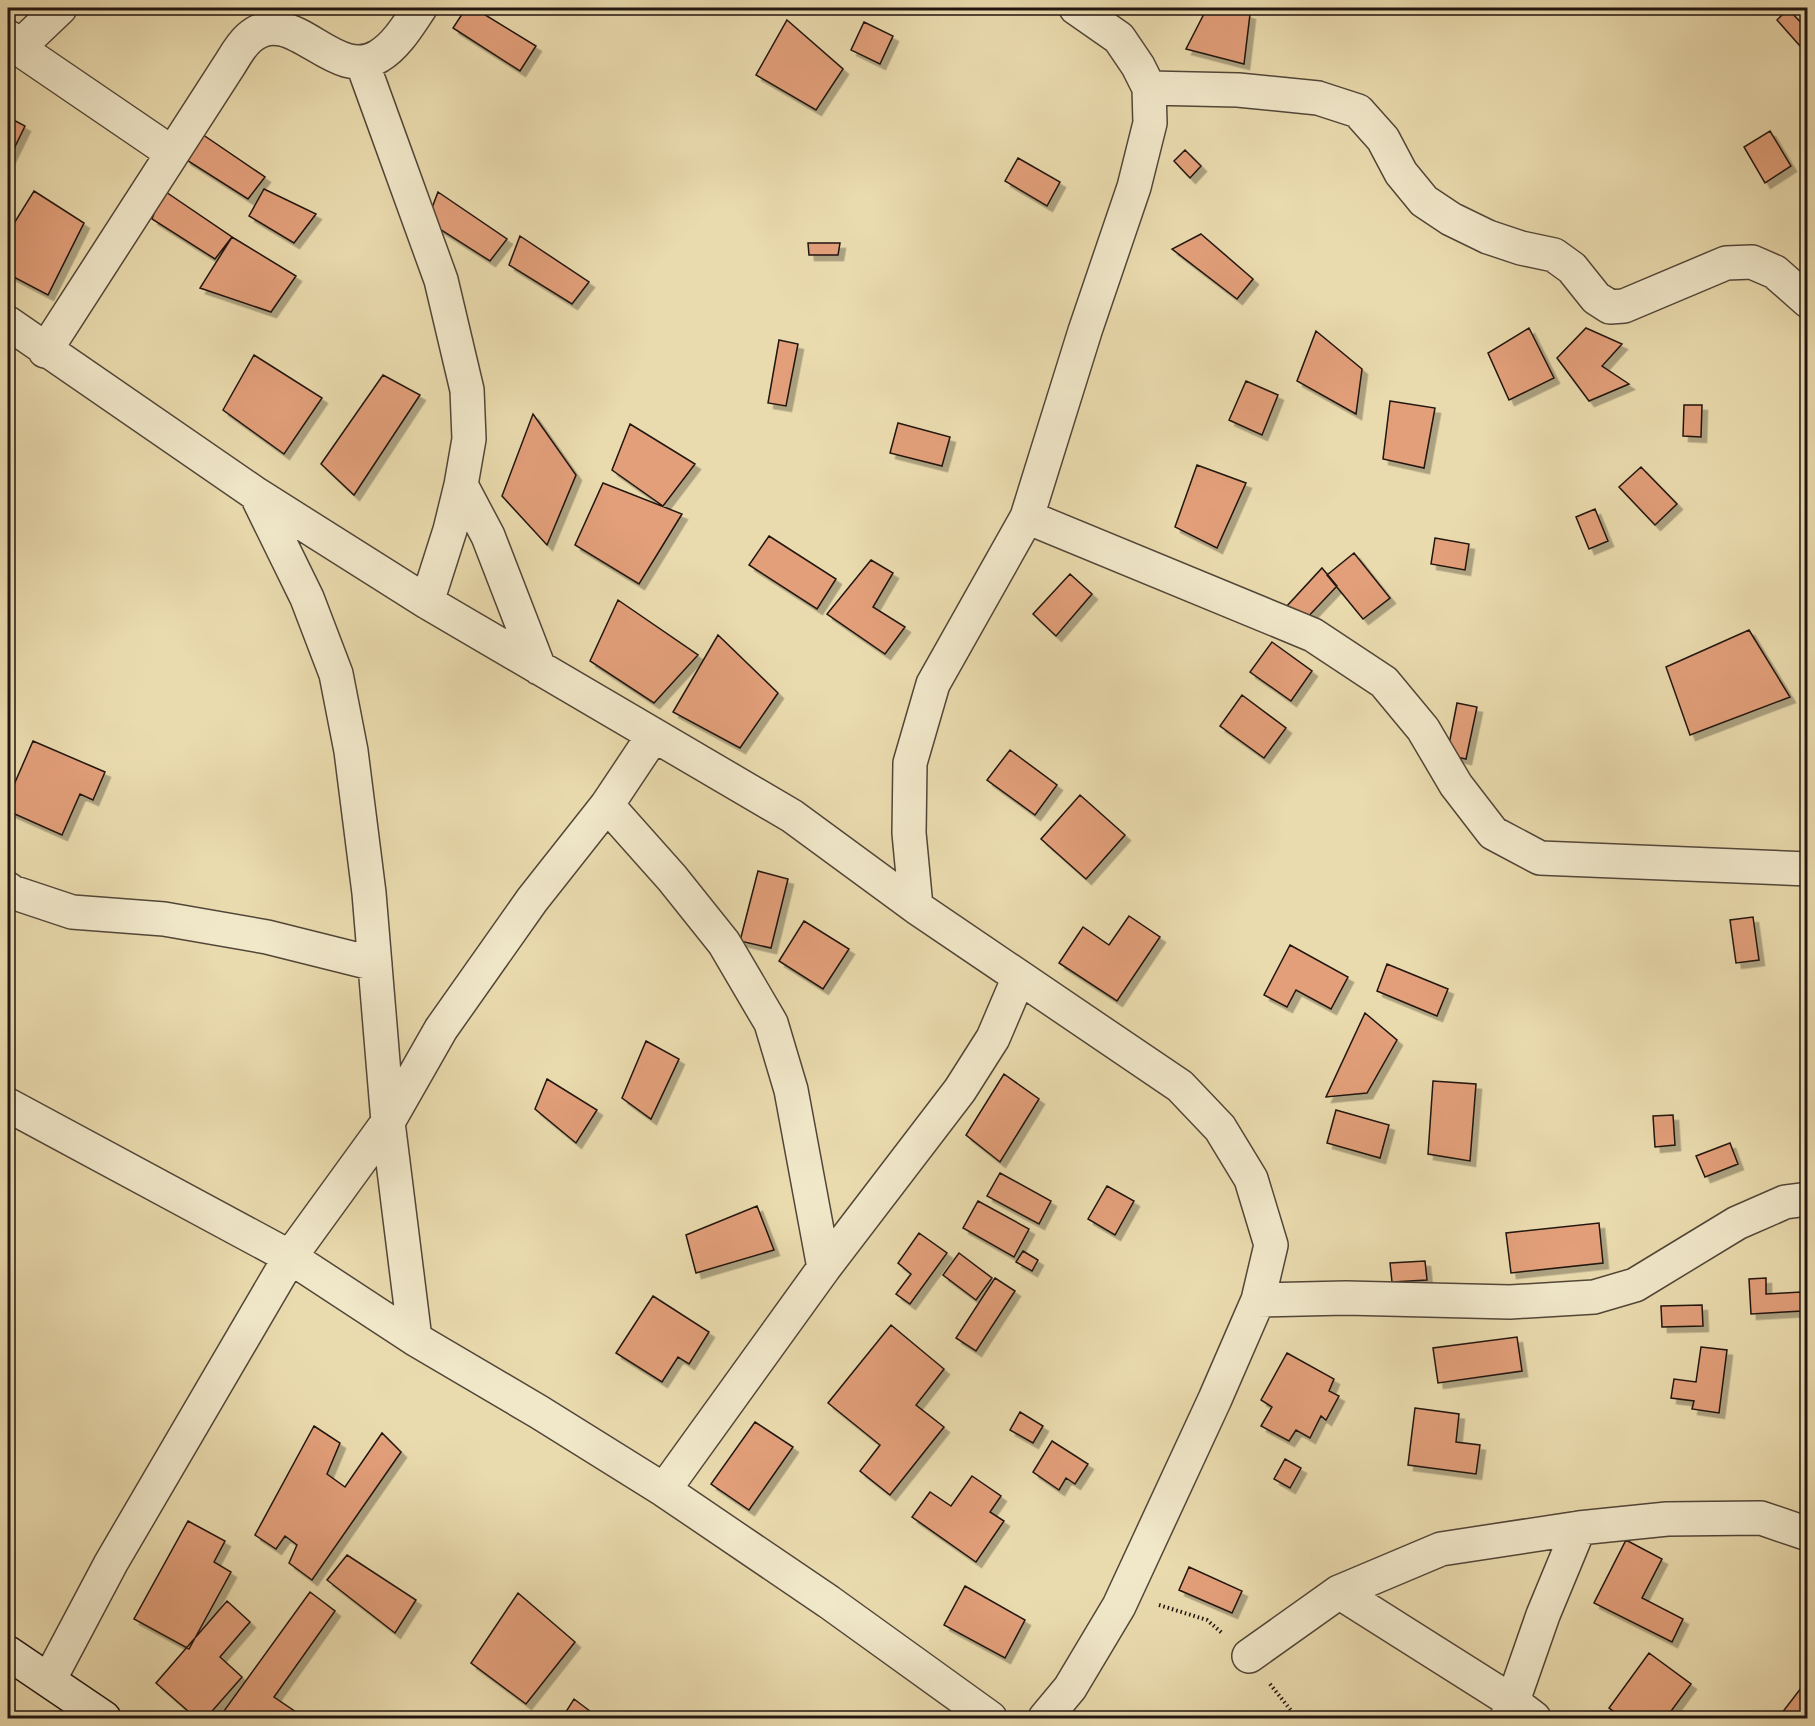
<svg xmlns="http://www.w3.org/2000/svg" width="1815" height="1726" font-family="'EB Garamond',serif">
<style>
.building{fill:#e29f7a;stroke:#201510;stroke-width:1.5;filter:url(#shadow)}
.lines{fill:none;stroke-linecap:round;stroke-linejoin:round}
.minor-casing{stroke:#524638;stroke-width:36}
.secondary-casing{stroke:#201510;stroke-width:36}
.path{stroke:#201510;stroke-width:4;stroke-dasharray:1.5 3;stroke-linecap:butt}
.minor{stroke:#f1e8ca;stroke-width:33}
.secondary{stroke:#f1e8ca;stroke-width:33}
</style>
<defs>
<filter id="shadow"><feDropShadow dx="5.5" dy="5.5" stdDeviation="0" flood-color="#0004"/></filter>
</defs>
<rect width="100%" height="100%" fill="#eadbae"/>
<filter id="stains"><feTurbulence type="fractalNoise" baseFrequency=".00333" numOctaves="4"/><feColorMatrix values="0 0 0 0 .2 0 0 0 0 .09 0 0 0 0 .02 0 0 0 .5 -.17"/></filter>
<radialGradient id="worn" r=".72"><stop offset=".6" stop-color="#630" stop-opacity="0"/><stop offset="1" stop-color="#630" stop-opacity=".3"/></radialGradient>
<path class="building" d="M 466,8 L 474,8 L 536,46 L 520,71 L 453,28 Z
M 1207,8 L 1229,8 L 1250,14 L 1244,64 L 1186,49 Z
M 1788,9 L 1808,30 L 1808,55 L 1777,20 Z
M 787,20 L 843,69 L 816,110 L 756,75 Z
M 864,22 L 893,36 L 880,64 L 851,50 Z
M 8,117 L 25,126 L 8,161 Z
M 196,130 L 265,177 L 248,199 L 185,159 Z
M 1770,131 L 1791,166 L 1765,183 L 1744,147 Z
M 1185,150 L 1201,166 L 1190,178 L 1174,161 Z
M 1018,158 L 1060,182 L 1047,206 L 1005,181 Z
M 264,189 L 316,214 L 294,243 L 249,216 Z
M 163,190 L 232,237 L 215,259 L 152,219 Z
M 34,191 L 84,223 L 48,295 L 8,274 L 8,233 Z
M 438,192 L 507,239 L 490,261 L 427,221 Z
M 1201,234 L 1253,279 L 1237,299 L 1172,249 Z
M 520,236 L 589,282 L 572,304 L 509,265 Z
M 232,237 L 296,276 L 271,312 L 200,288 Z
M 808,243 L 840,243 L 838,255 L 809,255 Z
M 1529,328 L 1554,378 L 1509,400 L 1488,353 Z
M 1586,328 L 1622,344 L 1602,366 L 1629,384 L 1589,401 L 1557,358 Z
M 1316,331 L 1362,369 L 1356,414 L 1297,381 Z
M 779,340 L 798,344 L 786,406 L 768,403 Z
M 254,355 L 322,398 L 284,454 L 223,410 Z
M 383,375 L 420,395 L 354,495 L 321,464 Z
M 1246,381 L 1278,395 L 1262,435 L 1229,420 Z
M 1390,401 L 1435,408 L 1424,468 L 1383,459 Z
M 1684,405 L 1702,405 L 1701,437 L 1683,436 Z
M 533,414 L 576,475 L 547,545 L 502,496 Z
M 898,423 L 950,437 L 942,466 L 890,453 Z
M 630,424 L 695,464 L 663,506 L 612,470 Z
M 1197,465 L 1246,483 L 1217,548 L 1175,527 Z
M 1641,467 L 1677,504 L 1655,525 L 1619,487 Z
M 603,483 L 682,514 L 639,584 L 575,545 Z
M 1595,509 L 1608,541 L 1589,549 L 1576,517 Z
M 769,536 L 836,579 L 817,609 L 749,565 Z
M 1435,538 L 1469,544 L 1465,570 L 1431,564 Z
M 1354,553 L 1390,598 L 1363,619 L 1327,575 Z
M 871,560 L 893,573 L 873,607 L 905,627 L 885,654 L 827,614 Z
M 1322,568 L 1337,586 L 1303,622 L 1286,607 Z
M 1070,574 L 1092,594 L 1056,636 L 1033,614 Z
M 618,600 L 698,655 L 654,703 L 590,661 Z
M 1749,630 L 1790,697 L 1690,735 L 1666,667 Z
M 718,635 L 778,693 L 740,748 L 673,712 Z
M 1272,642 L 1312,671 L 1291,701 L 1250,672 Z
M 1242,695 L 1286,728 L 1264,758 L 1220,726 Z
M 1457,703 L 1477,707 L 1466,759 L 1447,755 Z
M 33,741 L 105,772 L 93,800 L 80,794 L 62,835 L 8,811 L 8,784 L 13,787 Z
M 1010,750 L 1057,785 L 1035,815 L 987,780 Z
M 1080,795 L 1125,835 L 1086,879 L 1041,839 Z
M 758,871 L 788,879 L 771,948 L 740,941 Z
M 1129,916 L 1160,937 L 1117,1001 L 1059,963 L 1083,927 L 1109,945 Z
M 1753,917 L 1759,960 L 1736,963 L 1730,920 Z
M 804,921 L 849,949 L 823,989 L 779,961 Z
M 1290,945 L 1348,977 L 1331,1009 L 1296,990 L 1287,1007 L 1264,995 Z
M 1387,964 L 1448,989 L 1437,1016 L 1377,991 Z
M 1365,1013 L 1397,1040 L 1367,1093 L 1326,1097 Z
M 646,1041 L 679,1059 L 651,1119 L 622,1098 Z
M 1004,1074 L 1039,1099 L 1000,1162 L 966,1135 Z
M 547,1079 L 597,1110 L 576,1143 L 535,1109 Z
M 1433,1081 L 1476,1084 L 1470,1161 L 1428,1154 Z
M 1336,1110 L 1389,1125 L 1380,1158 L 1327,1143 Z
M 1673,1115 L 1675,1145 L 1655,1147 L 1653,1116 Z
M 1730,1143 L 1738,1164 L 1705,1177 L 1696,1156 Z
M 1000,1173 L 1051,1201 L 1039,1224 L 987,1196 Z
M 1107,1186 L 1134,1201 L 1115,1235 L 1088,1219 Z
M 978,1201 L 1029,1229 L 1014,1257 L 963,1228 Z
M 757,1206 L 774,1250 L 696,1273 L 686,1235 Z
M 1599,1223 L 1603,1263 L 1511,1273 L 1506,1233 Z
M 919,1233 L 947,1253 L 910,1304 L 896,1294 L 911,1274 L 898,1263 Z
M 1023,1251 L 1038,1260 L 1032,1271 L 1016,1262 Z
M 959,1253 L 992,1278 L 976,1300 L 943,1275 Z
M 1425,1261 L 1427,1280 L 1392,1282 L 1390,1263 Z
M 995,1278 L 1015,1291 L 976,1351 L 956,1338 Z
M 1766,1278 L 1766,1294 L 1801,1292 L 1802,1311 L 1751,1314 L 1749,1279 Z
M 653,1296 L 709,1332 L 689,1364 L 678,1357 L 662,1382 L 616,1353 Z
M 1702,1305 L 1703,1326 L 1662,1327 L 1661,1306 Z
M 891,1325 L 944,1369 L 916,1405 L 944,1427 L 890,1495 L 860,1471 L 880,1445 L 828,1403 Z
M 1517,1337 L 1522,1371 L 1438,1383 L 1433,1348 Z
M 1701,1347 L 1727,1350 L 1719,1413 L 1692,1409 L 1694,1401 L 1671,1398 L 1674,1379 L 1696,1382 Z
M 1287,1353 L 1334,1379 L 1329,1391 L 1339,1396 L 1326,1420 L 1321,1416 L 1310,1438 L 1296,1430 L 1289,1441 L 1261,1426 L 1272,1407 L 1261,1400 Z
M 1415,1408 L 1459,1414 L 1456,1442 L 1480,1445 L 1476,1474 L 1408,1465 Z
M 1020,1412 L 1043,1426 L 1033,1443 L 1010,1430 Z
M 755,1422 L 793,1447 L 749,1510 L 711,1484 Z
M 314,1426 L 340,1443 L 327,1474 L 345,1487 L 382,1433 L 401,1452 L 312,1580 L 289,1563 L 297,1545 L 285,1536 L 276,1549 L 255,1535 Z
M 1052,1441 L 1088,1464 L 1075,1484 L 1066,1478 L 1059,1490 L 1033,1472 Z
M 1285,1459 L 1301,1468 L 1290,1488 L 1274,1479 Z
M 972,1476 L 1001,1496 L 990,1512 L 1004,1521 L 976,1562 L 912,1517 L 930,1492 L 951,1506 Z
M 188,1521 L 225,1541 L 214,1562 L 231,1572 L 189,1649 L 134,1619 Z
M 1626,1540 L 1662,1559 L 1642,1598 L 1683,1619 L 1672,1642 L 1594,1603 Z
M 347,1555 L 416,1600 L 395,1633 L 327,1580 Z
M 1189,1567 L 1242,1591 L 1232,1613 L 1179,1590 Z
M 965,1586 L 1025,1620 L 1005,1658 L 944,1625 Z
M 310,1592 L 335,1611 L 274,1697 L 305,1718 L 234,1718 L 224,1711 Z
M 518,1593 L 575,1642 L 526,1704 L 471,1663 Z
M 227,1601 L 250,1622 L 220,1657 L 242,1677 L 206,1718 L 196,1718 L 156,1683 Z
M 1649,1653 L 1691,1684 L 1666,1718 L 1623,1718 L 1609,1708 Z
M 1808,1679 L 1808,1718 L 1778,1718 Z
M 574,1699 L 599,1718 L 562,1718 Z"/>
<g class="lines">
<g class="minor-casing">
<path id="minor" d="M 8,37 L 18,48 L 172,153
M 18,48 L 60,8
M 362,62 L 441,280 L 467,390 L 469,439 L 461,485 L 450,530 L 427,602
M 1149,88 L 1238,90 L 1318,98 L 1358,111 L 1383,139 L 1401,173 L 1424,201 L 1451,219 L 1488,237 L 1521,248 L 1554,255 L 1572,268 L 1596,298 L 1610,307 L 1624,306 L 1726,263 L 1752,262 L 1775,272 L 1808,301
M 8,323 L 256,494 L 427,602 L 792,816 L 916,907 L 1180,1086 L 1220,1128 L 1251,1179 L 1271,1245 L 1258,1300 L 1215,1399 L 1119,1606 L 1070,1688 L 1045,1718
M 45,351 L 230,64 C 235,56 241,45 249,38 C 292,0 334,85 379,56 C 397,45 409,24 420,8
M 461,485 L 488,536 L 539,668
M 256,494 L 307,598 L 336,674 L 351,751 L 369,893 L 388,1122 L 415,1339
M 1027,517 L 1313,635 L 1384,682 L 1423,729 L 1456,785 L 1493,833 L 1540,858 L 1808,869
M 607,805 L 672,878 L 724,943 L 771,1023 L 791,1090 L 824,1268
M 8,889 L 12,892 L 72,912 L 164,919 L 267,937 L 375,964
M 916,907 L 909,833 L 910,763 L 933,684 L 1027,517 L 1085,331 L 1134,187 L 1150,123 L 1149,88 L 1138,66 L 1119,38 L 1076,8
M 8,1105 L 290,1257 L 415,1339 L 539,1412 L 664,1490 L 829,1602 L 990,1718
M 1258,1300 L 1346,1298 L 1510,1302 L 1594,1297 L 1635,1285 L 1737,1223 L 1785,1202 L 1808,1199
M 664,1490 L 824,1268 L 960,1090 L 993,1038 L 1019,977
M 1339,1592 L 1513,1702 L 1534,1718
M 1249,1656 L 1339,1592 L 1441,1549 L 1579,1528 L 1667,1519 L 1761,1518 L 1808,1534
M 49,1680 L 111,1563 L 290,1257 L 388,1122 L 441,1029 L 532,900 L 607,805 L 653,736
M 1507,1718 L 1543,1615 L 1579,1528"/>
</g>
<g class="secondary-casing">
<path id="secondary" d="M 8,1653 L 104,1718"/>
</g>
<path class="path" d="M 1159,1605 L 1207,1620 L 1222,1633
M 1270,1684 L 1297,1718"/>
<use href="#minor" class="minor"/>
<use href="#secondary" class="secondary"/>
</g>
<rect width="1815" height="1726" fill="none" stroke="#eadbae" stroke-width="30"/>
<rect x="9" y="9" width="1797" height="1708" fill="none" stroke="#201510" stroke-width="3"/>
<rect x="15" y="15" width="1785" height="1696" fill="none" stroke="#201510" stroke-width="1.5"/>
<rect width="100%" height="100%" filter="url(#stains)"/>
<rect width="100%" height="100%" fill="url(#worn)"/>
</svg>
